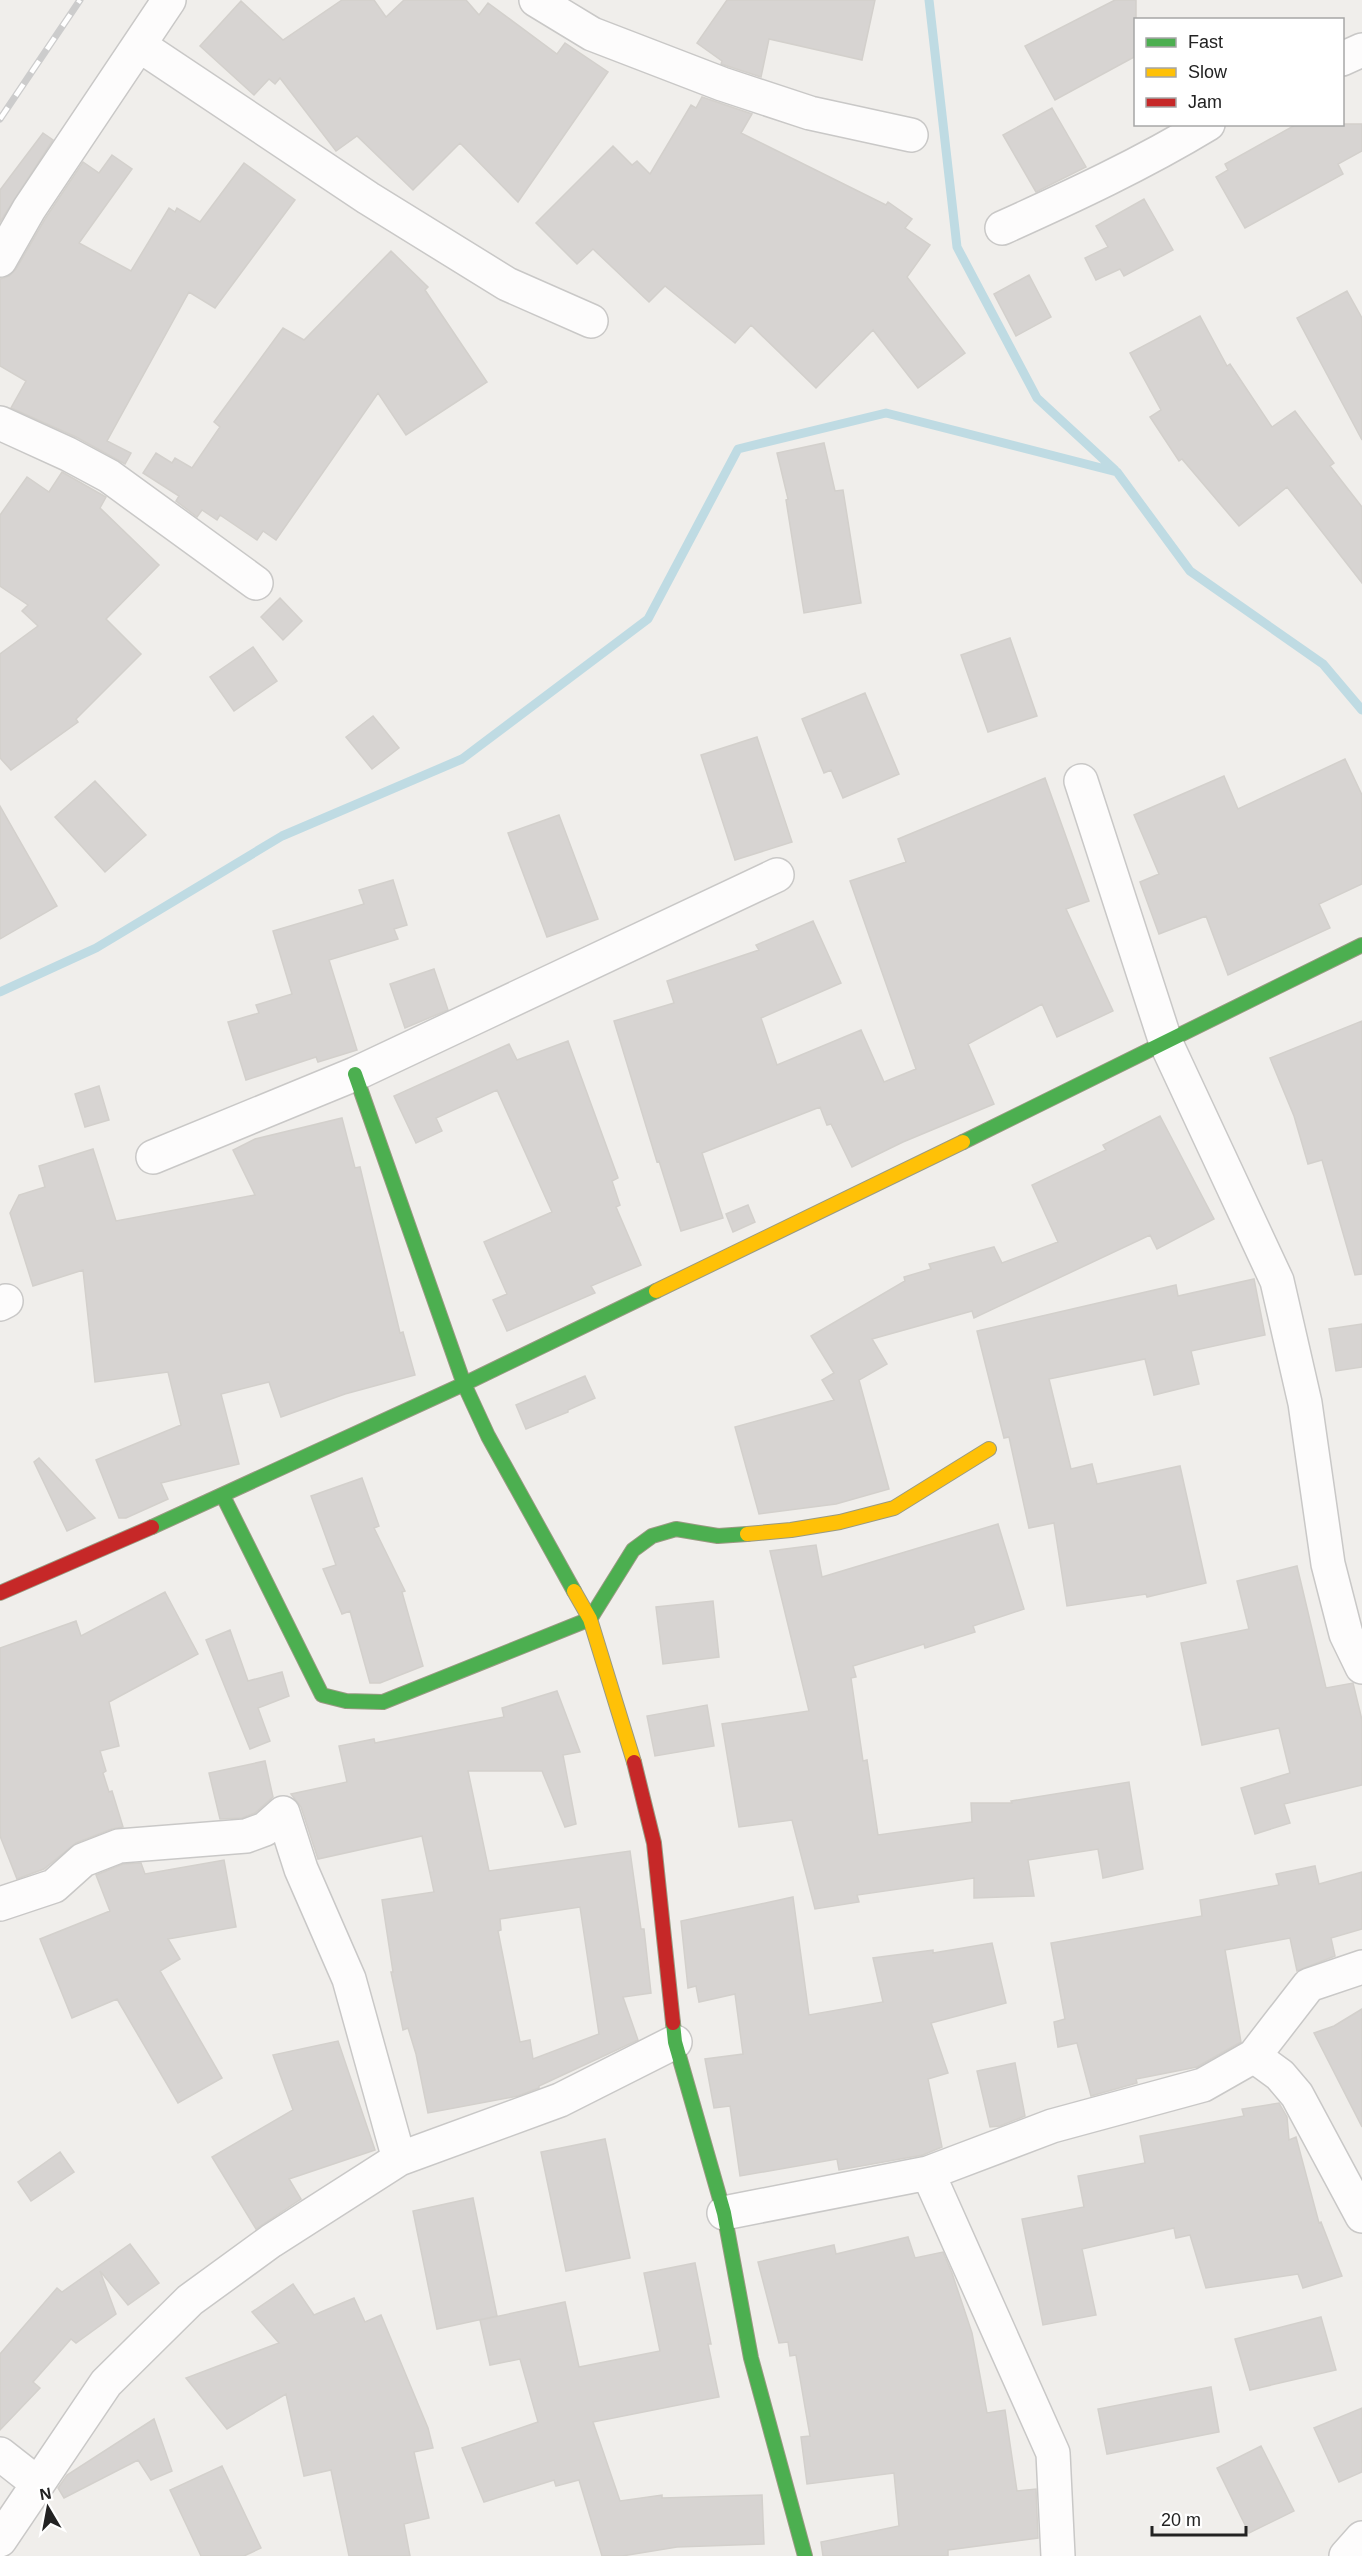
<svg xmlns="http://www.w3.org/2000/svg" width="1362" height="2556" font-family="Arial,sans-serif">
<style>
.lines{fill:none;stroke-linecap:round;stroke-linejoin:round}
.stream{stroke:#bfdbe3;stroke-width:9}
.building{fill:#d7d4d2;stroke:#d3d0cc;stroke-width:1.5;fill-rule:evenodd}
.street-casing{stroke:#c9c8c7;stroke-width:36}
.fast-casing{stroke:#999a82;stroke-width:16}
.slow-casing{stroke:#999a82;stroke-width:16}
.jam-casing{stroke:#999a82;stroke-width:16}
.street{stroke:#fdfcfc;stroke-width:33}
.fast{stroke:#4caf50;stroke-width:14}
.slow{stroke:#ffc107;stroke-width:14}
.jam{stroke:#c62828;stroke-width:14}
.rail-casing{stroke:#ccc;stroke-width:7}
.rail{stroke:#fff;stroke-width:4.5;stroke-dasharray:14;stroke-linecap:butt}
</style>
<rect width="100%" height="100%" fill="#f0eeeb"/>
<g class="lines">
<path class="stream" d="M 929,0 L 957,247 L 1037,398 L 1115,470
M 0,992 L 96,948 L 282,836 L 462,759 L 648,619 L 738,449 L 886,413 L 1117,472 L 1190,571 L 1323,664 L 1362,710"/>
</g>
<path class="building" d="M 342,0 L 374,0 L 386,17 L 404,0 L 466,0 L 479,15 L 488,3 L 557,54 L 565,43 L 608,72 L 518,202 L 460,143 L 413,190 L 357,136 L 336,151 L 280,78 L 275,84 L 269,79 L 254,95 L 200,46 L 241,1 L 283,40 Z
M 727,0 L 875,0 L 862,60 L 769,39 L 761,77 L 721,64 L 722,61 L 697,43 Z
M 1115,0 L 1136,0 L 1136,56 L 1055,100 L 1025,46 Z
M 702,97 L 752,114 L 741,133 L 886,205 L 888,202 L 912,219 L 905,228 L 930,245 L 907,277 L 965,353 L 918,388 L 873,330 L 816,388 L 751,325 L 735,343 L 665,286 L 649,302 L 593,249 L 577,264 L 536,223 L 613,146 L 632,165 L 637,161 L 650,174 L 691,105 L 696,108 Z
M 1052,108 L 1086,167 L 1036,192 L 1003,135 Z
M 1297,124 L 1362,124 L 1362,151 L 1338,164 L 1343,174 L 1245,228 L 1216,177 L 1228,170 L 1225,164 Z
M 43,133 L 53,140 L 0,222 L 0,190 Z
M 112,155 L 132,169 L 79,243 L 131,271 L 169,208 L 175,212 L 177,208 L 200,222 L 244,163 L 295,200 L 215,308 L 189,292 L 107,441 L 131,453 L 125,464 L 76,437 L 11,408 L 26,381 L 0,366 L 0,279 L 9,276 L 16,269 L 45,219 L 83,162 L 99,173 Z
M 1144,199 L 1173,250 L 1124,276 L 1120,269 L 1096,280 L 1085,258 L 1108,247 L 1096,226 Z
M 391,251 L 428,287 L 425,290 L 487,382 L 406,435 L 378,393 L 276,540 L 263,531 L 257,540 L 220,515 L 217,520 L 202,510 L 197,517 L 176,501 L 179,496 L 143,473 L 156,453 L 172,463 L 175,458 L 192,468 L 220,427 L 214,422 L 283,328 L 304,340 Z
M 1029,275 L 1051,317 L 1016,336 L 994,294 Z
M 1347,291 L 1362,318 L 1362,440 L 1297,318 Z
M 1200,316 L 1227,366 L 1230,364 L 1272,427 L 1295,411 L 1334,463 L 1330,466 L 1362,507 L 1362,583 L 1287,487 L 1239,526 L 1182,459 L 1179,461 L 1150,417 L 1161,410 L 1130,353 Z
M 824,443 L 835,491 L 843,490 L 861,603 L 804,613 L 786,500 L 788,499 L 777,453 Z
M 62,472 L 106,497 L 100,508 L 159,565 L 106,619 L 141,654 L 76,719 L 78,722 L 11,770 L 0,758 L 0,654 L 38,626 L 22,611 L 28,605 L 0,586 L 0,515 L 27,477 L 49,492 Z
M 280,598 L 302,621 L 283,640 L 261,617 Z
M 1010,638 L 1037,716 L 988,732 L 961,655 Z
M 253,647 L 277,681 L 234,711 L 210,677 Z
M 865,693 L 899,774 L 843,798 L 831,770 L 824,773 L 802,719 Z
M 373,716 L 399,748 L 372,769 L 346,737 Z
M 757,737 L 792,842 L 735,860 L 701,755 Z
M 1345,759 L 1362,795 L 1362,884 L 1319,904 L 1330,928 L 1228,975 L 1206,916 L 1159,934 L 1140,882 L 1159,874 L 1134,815 L 1224,776 L 1238,809 Z
M 1045,778 L 1089,901 L 1066,909 L 1113,1011 L 1057,1037 L 1042,1004 L 968,1044 L 994,1104 L 903,1142 L 852,1167 L 831,1124 L 827,1125 L 820,1107 L 702,1153 L 723,1218 L 681,1231 L 659,1161 L 657,1162 L 614,1021 L 674,1003 L 667,981 L 759,950 L 756,945 L 813,921 L 841,983 L 761,1018 L 777,1065 L 861,1030 L 884,1082 L 916,1069 L 850,881 L 906,862 L 898,839 Z
M 95,781 L 146,835 L 105,872 L 55,817 Z
M 0,806 L 57,906 L 0,939 Z
M 559,815 L 598,919 L 547,937 L 508,833 Z
M 393,880 L 407,925 L 394,929 L 398,939 L 329,960 L 357,1050 L 318,1062 L 316,1057 L 246,1080 L 228,1022 L 259,1013 L 256,1005 L 292,994 L 273,931 L 364,904 L 359,890 Z
M 434,969 L 448,1010 L 405,1028 L 390,984 Z
M 1362,1021 L 1362,1274 L 1355,1275 L 1322,1160 L 1308,1164 L 1294,1116 L 1270,1058 Z
M 568,1041 L 618,1178 L 612,1181 L 620,1205 L 616,1207 L 641,1265 L 591,1286 L 595,1293 L 507,1331 L 493,1300 L 507,1294 L 484,1242 L 552,1212 L 497,1090 L 436,1118 L 442,1131 L 416,1143 L 394,1096 L 509,1044 L 517,1060 Z
M 99,1086 L 109,1120 L 85,1127 L 75,1094 Z
M 1160,1116 L 1214,1219 L 1157,1249 L 1150,1235 L 974,1318 L 972,1311 L 872,1339 L 887,1364 L 859,1380 L 889,1489 L 836,1504 L 759,1514 L 735,1427 L 834,1400 L 822,1380 L 834,1373 L 811,1336 L 905,1281 L 904,1277 L 931,1269 L 929,1264 L 994,1247 L 1002,1263 L 1058,1242 L 1032,1185 L 1106,1150 L 1103,1145 Z
M 342,1118 L 355,1168 L 360,1167 L 400,1333 L 403,1332 L 415,1375 L 345,1394 L 281,1417 L 269,1382 L 221,1394 L 239,1464 L 161,1483 L 168,1499 L 126,1518 L 119,1518 L 96,1460 L 181,1425 L 168,1372 L 95,1382 L 83,1270 L 33,1286 L 10,1213 L 19,1195 L 45,1187 L 39,1166 L 93,1149 L 116,1221 L 255,1195 L 233,1150 L 255,1139 Z
M 748,1205 L 755,1222 L 733,1232 L 726,1214 Z
M 1254,1279 L 1265,1335 L 1191,1351 L 1199,1384 L 1154,1395 L 1145,1359 L 1049,1379 L 1071,1469 L 1092,1464 L 1097,1484 L 1180,1466 L 1206,1583 L 1147,1597 L 1146,1594 L 1067,1606 L 1054,1523 L 1029,1528 L 1009,1437 L 1004,1438 L 977,1331 L 1176,1285 L 1178,1296 Z
M 1362,1324 L 1362,1367 L 1336,1371 L 1329,1329 Z
M 585,1376 L 595,1398 L 568,1410 L 568,1412 L 526,1429 L 516,1405 Z
M 39,1458 L 95,1518 L 67,1531 L 34,1462 Z
M 362,1478 L 379,1526 L 374,1528 L 405,1591 L 402,1592 L 423,1666 L 380,1683 L 370,1683 L 350,1611 L 342,1614 L 323,1569 L 336,1565 L 311,1496 Z
M 998,1524 L 1024,1609 L 973,1626 L 975,1632 L 925,1648 L 924,1644 L 853,1666 L 856,1677 L 851,1678 L 863,1761 L 867,1760 L 878,1835 L 972,1822 L 971,1803 L 1012,1803 L 1011,1801 L 1129,1782 L 1143,1869 L 1103,1878 L 1098,1849 L 1028,1860 L 1034,1896 L 974,1898 L 974,1878 L 857,1895 L 859,1902 L 815,1909 L 792,1820 L 739,1827 L 722,1724 L 809,1711 L 770,1551 L 816,1545 L 822,1577 Z
M 1297,1566 L 1326,1688 L 1353,1683 L 1362,1720 L 1362,1785 L 1284,1804 L 1290,1823 L 1255,1834 L 1241,1788 L 1290,1773 L 1279,1728 L 1202,1745 L 1181,1643 L 1249,1629 L 1237,1581 Z
M 165,1592 L 198,1654 L 109,1702 L 119,1746 L 100,1751 L 106,1771 L 103,1773 L 109,1792 L 112,1791 L 123,1827 L 112,1829 L 76,1843 L 44,1869 L 17,1879 L 0,1836 L 0,1648 L 76,1621 L 81,1636 Z
M 713,1601 L 719,1657 L 663,1664 L 656,1607 Z
M 230,1630 L 248,1681 L 282,1672 L 289,1696 L 258,1708 L 270,1741 L 250,1749 L 206,1640 Z
M 557,1691 L 580,1752 L 563,1755 L 576,1824 L 565,1827 L 542,1771 L 468,1771 L 489,1871 L 630,1851 L 641,1929 L 644,1929 L 651,1993 L 623,1997 L 638,2040 L 539,2086 L 539,2088 L 518,2096 L 428,2113 L 416,2054 L 408,2028 L 403,2030 L 391,1972 L 393,1972 L 382,1900 L 434,1892 L 422,1836 L 318,1859 L 301,1807 L 291,1794 L 347,1782 L 339,1746 L 374,1739 L 375,1743 L 504,1717 L 502,1708 ZM 580,1907 L 599,2034 L 533,2059 L 530,2040 L 520,2042 L 498,1931 L 501,1930 L 500,1919 Z
M 707,1705 L 714,1746 L 655,1756 L 647,1716 Z
M 265,1761 L 273,1797 L 255,1813 L 242,1818 L 220,1819 L 209,1773 Z
M 224,1860 L 236,1927 L 168,1939 L 180,1959 L 160,1971 L 222,2078 L 178,2103 L 117,1999 L 72,2018 L 40,1939 L 110,1911 L 96,1875 L 123,1864 L 141,1863 L 145,1874 Z
M 1315,1866 L 1319,1884 L 1362,1872 L 1362,1929 L 1331,1938 L 1335,1956 L 1297,1971 L 1290,1938 L 1225,1950 L 1241,2042 L 1197,2067 L 1136,2079 L 1137,2083 L 1091,2096 L 1077,2043 L 1058,2047 L 1054,2022 L 1065,2019 L 1051,1943 L 1202,1916 L 1200,1900 L 1279,1885 L 1276,1874 Z
M 793,1897 L 809,2015 L 883,2002 L 873,1958 L 933,1950 L 933,1953 L 992,1943 L 1006,2003 L 931,2023 L 948,2073 L 928,2079 L 942,2147 L 923,2155 L 839,2170 L 837,2159 L 740,2176 L 730,2106 L 714,2108 L 705,2059 L 743,2054 L 735,1994 L 699,2002 L 696,1986 L 688,1988 L 681,1921 Z
M 1362,2009 L 1362,2127 L 1314,2033 L 1334,2026 Z
M 338,2041 L 375,2150 L 289,2179 L 301,2199 L 256,2229 L 212,2157 L 293,2110 L 273,2055 Z
M 1015,2063 L 1025,2116 L 1000,2126 L 990,2127 L 977,2071 Z
M 1279,2103 L 1287,2117 L 1289,2140 L 1296,2137 L 1319,2223 L 1321,2222 L 1342,2276 L 1303,2288 L 1298,2274 L 1206,2288 L 1190,2235 L 1176,2238 L 1174,2228 L 1082,2249 L 1096,2315 L 1043,2325 L 1022,2219 L 1084,2207 L 1078,2176 L 1145,2163 L 1140,2136 L 1244,2116 L 1242,2109 Z
M 605,2139 L 630,2258 L 566,2271 L 541,2152 Z
M 60,2152 L 74,2172 L 31,2201 L 18,2182 Z
M 473,2198 L 497,2316 L 437,2329 L 413,2211 Z
M 908,2237 L 915,2258 L 943,2252 L 952,2273 L 972,2333 L 987,2413 L 1005,2410 L 1017,2491 L 1036,2489 L 1038,2538 L 948,2550 L 948,2556 L 823,2556 L 821,2542 L 899,2526 L 894,2473 L 807,2484 L 801,2437 L 810,2436 L 796,2355 L 790,2356 L 788,2342 L 779,2343 L 758,2262 L 834,2245 L 836,2254 Z
M 130,2244 L 159,2283 L 128,2305 L 100,2271 L 116,2314 L 76,2343 L 71,2339 L 33,2382 L 40,2388 L 0,2430 L 0,2354 L 57,2288 L 62,2292 Z
M 695,2263 L 711,2344 L 708,2344 L 719,2397 L 593,2422 L 620,2501 L 662,2495 L 662,2498 L 762,2495 L 764,2544 L 677,2547 L 622,2556 L 602,2556 L 579,2480 L 556,2486 L 554,2480 L 484,2502 L 462,2448 L 538,2422 L 520,2359 L 490,2365 L 480,2320 L 565,2302 L 579,2367 L 660,2351 L 644,2273 Z
M 293,2284 L 314,2315 L 354,2298 L 365,2322 L 381,2315 L 428,2428 L 433,2448 L 414,2452 L 429,2518 L 404,2524 L 410,2556 L 349,2556 L 331,2470 L 304,2476 L 286,2394 L 227,2429 L 186,2378 L 279,2343 L 252,2312 Z
M 1321,2317 L 1336,2370 L 1250,2390 L 1235,2339 Z
M 1211,2387 L 1219,2432 L 1107,2454 L 1098,2409 Z
M 1362,2408 L 1362,2472 L 1339,2482 L 1314,2428 Z
M 154,2419 L 172,2471 L 151,2480 L 138,2460 L 64,2498 L 58,2488 L 67,2475 Z
M 1261,2446 L 1294,2511 L 1249,2533 L 1217,2468 Z
M 222,2466 L 261,2548 L 244,2556 L 201,2556 L 170,2490 Z"/>
<g class="lines">
<g class="street-casing">
<path id="street" d="M 536,0 L 592,34 L 722,84 L 810,113 L 911,135
M 139,45 L 368,198 L 507,284 L 591,321
M 1342,59 L 1362,50
M 1002,228 C 1073,196 1142,164 1208,124
M 0,260 L 29,209 L 169,0
M 0,423 L 68,454 L 109,476 L 256,583
M 1081,781 L 1166,1043 L 1277,1281 L 1305,1403 L 1328,1564 L 1346,1634 L 1362,1667
M 153,1157 L 355,1074 L 777,875
M 0,1304 L 6,1301
M 0,1904 L 54,1886 L 83,1860 L 119,1846 L 246,1836 L 265,1829 L 283,1813 L 301,1869 L 349,1979 L 399,2159
M 1254,2056 L 1280,2075 L 1297,2095 L 1362,2216
M 928,2173 L 1053,2453 L 1058,2556
M 724,2213 L 928,2173 L 1052,2126 L 1203,2085 L 1254,2056 L 1309,1985 L 1362,1967
M 0,2454 L 37,2483
M 0,2540 L 106,2383 L 190,2300 L 271,2241 L 399,2159 L 560,2100 L 675,2042
M 1346,2556 L 1362,2538"/>
</g>
<g class="fast-casing">
<path id="fast" d="M 355,1074 L 464,1384 L 488,1436 L 574,1591
M 963,1142 L 1362,945
M 223,1496 L 322,1695 L 346,1701 L 383,1702 L 590,1619 L 633,1550 L 652,1536 L 676,1529 L 718,1536 L 747,1534
M 152,1527 L 464,1384 L 656,1291
M 673,2023 L 675,2042 L 724,2213 L 751,2358 L 805,2556"/>
</g>
<g class="slow-casing">
<path id="slow" d="M 656,1291 L 963,1142
M 747,1534 L 791,1530 L 840,1522 L 894,1508 L 989,1449
M 574,1591 L 590,1619 L 634,1762"/>
</g>
<g class="jam-casing">
<path id="jam" d="M 0,1593 L 152,1527
M 634,1762 L 654,1843 L 673,2023"/>
</g>
<use href="#street" class="street"/>
<use href="#fast" class="fast"/>
<use href="#slow" class="slow"/>
<use href="#jam" class="jam"/>
<g class="rail-casing">
<path id="rail" d="M 0,119 L 80,0"/>
</g>
<use href="#rail" class="rail"/>
</g>
<rect x="1134" y="18" width="210" height="108" fill="#ffffff" stroke="#a7a7a7" stroke-width="1.5"/>
<rect x="1146" y="38" width="30" height="9" fill="#4caf50" stroke="#a7a7a7" stroke-width="1.5"/>
<text x="1188" y="48" font-size="18" fill="#222222">Fast</text>
<rect x="1146" y="68" width="30" height="9" fill="#ffc107" stroke="#a7a7a7" stroke-width="1.5"/>
<text x="1188" y="78" font-size="18" fill="#222222">Slow</text>
<rect x="1146" y="98" width="30" height="9" fill="#c62828" stroke="#a7a7a7" stroke-width="1.5"/>
<text x="1188" y="108" font-size="18" fill="#222222">Jam</text>
<g transform="translate(48 2508) rotate(350)" stroke="#ffffff" stroke-width="4.5" paint-order="stroke">
<path d="M0-4.5L10 22L0 15L-10 22Z" fill="#222222"/>
<text y="-9" font-size="16" font-weight="bold" text-anchor="middle" fill="#222222">N</text>
</g>
<path d="M1152 2526v9h94v-9" fill="none" stroke="#222222" stroke-width="3"/>
<text x="1161" y="2526" font-size="18" fill="#222222" stroke="#ffffff" stroke-width="4.5" paint-order="stroke">20 m</text>
</svg>
